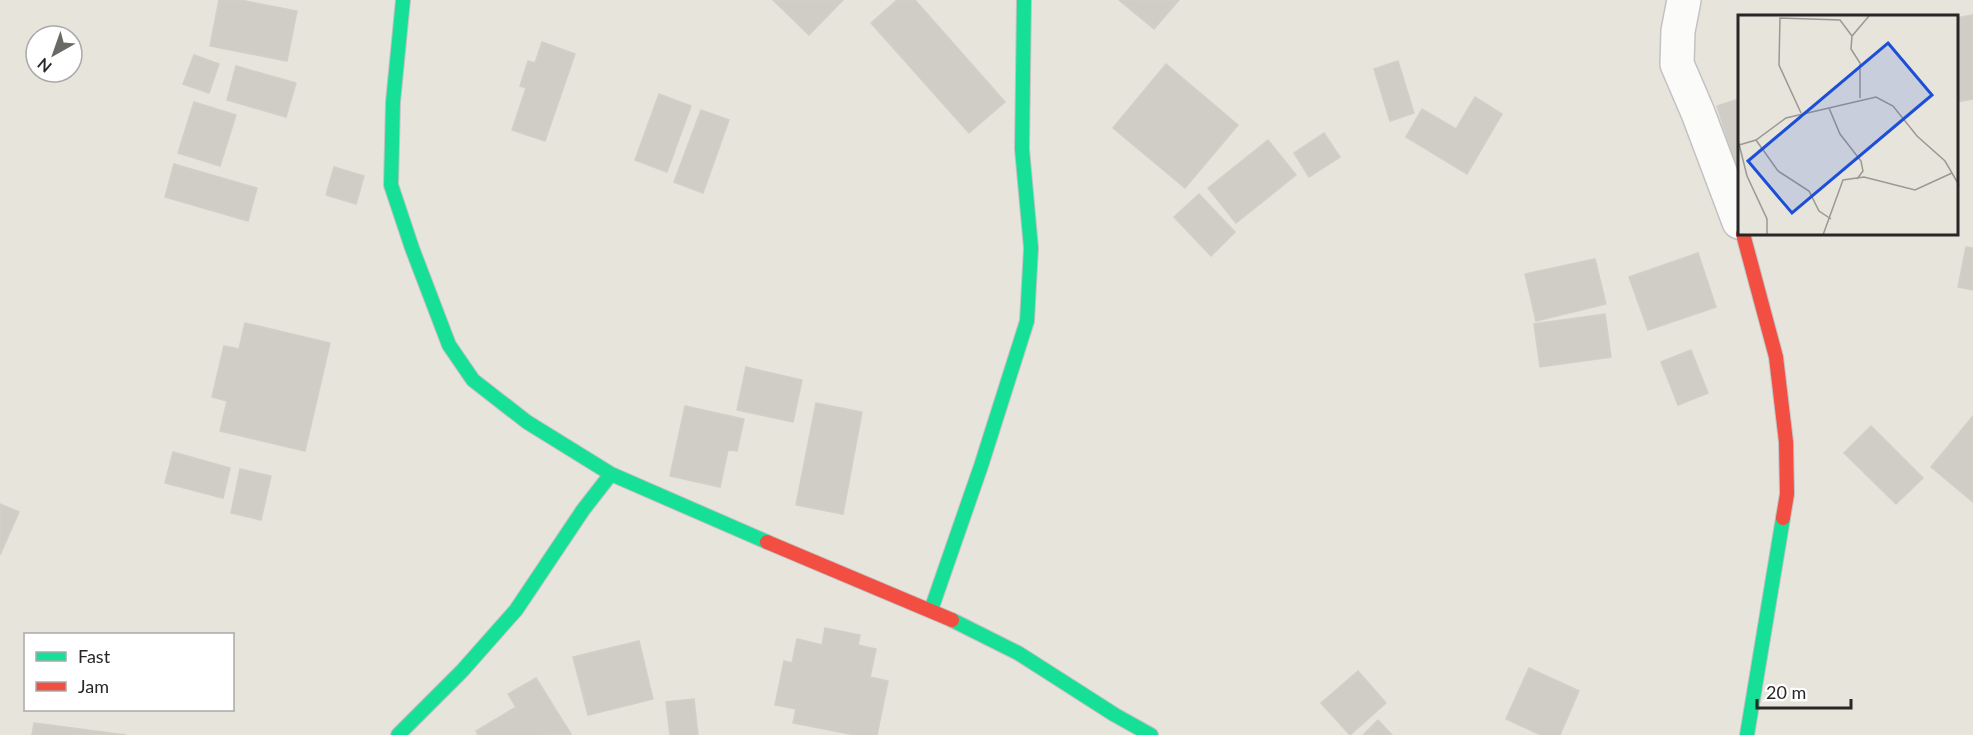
<svg xmlns="http://www.w3.org/2000/svg" width="1973" height="735" font-family="Lato,sans-serif">
<style>
.building{fill:#d0cdc7;stroke:#d2cfc8;stroke-width:1.5}
.lines{fill:none;stroke-linecap:round;stroke-linejoin:round}
.street-casing{stroke:#c3c2c3;stroke-width:36}
.fast-casing{stroke:#c3c2c3;stroke-width:16}
.jam-casing{stroke:#c3c2c3;stroke-width:16}
.street{stroke:#fbfbfa;stroke-width:33}
.fast{stroke:#16e098;stroke-width:14}
.jam{stroke:#f24e42;stroke-width:14}
.inset-road{fill:none;stroke:#9a9894;stroke-width:1.5}
.view{fill:#1d4ed8;fill-opacity:0.15;stroke:#1d4ed8;stroke-width:3}
.inset-edge{fill:none;stroke:#272727;stroke-width:3}
</style>
<rect width="100%" height="100%" fill="#e7e4dc"/>
<path class="building" d="M 219,0 L 240,0 L 297,11 L 287,61 L 210,46 Z
M 773,0 L 843,0 L 809,35 Z
M 897,0 L 915,0 L 1005,102 L 969,133 L 871,23 Z
M 1119,0 L 1179,0 L 1154,29 Z
M 1973,15 L 1973,99 L 1956,102 L 1956,18 Z
M 542,42 L 575,54 L 545,141 L 512,130 L 526,88 L 520,86 L 528,61 L 535,63 Z
M 194,55 L 219,64 L 209,93 L 183,84 Z
M 1398,61 L 1414,113 L 1390,121 L 1374,69 Z
M 1166,64 L 1238,125 L 1185,188 L 1113,128 Z
M 236,66 L 296,83 L 286,117 L 227,100 Z
M 659,94 L 691,106 L 667,172 L 635,160 Z
M 1475,97 L 1502,114 L 1467,174 L 1406,137 L 1422,109 L 1456,129 Z
M 1739,99 L 1739,176 L 1717,106 Z
M 194,102 L 236,115 L 220,166 L 178,153 Z
M 701,110 L 729,120 L 703,193 L 674,182 Z
M 1324,133 L 1340,157 L 1309,177 L 1294,153 Z
M 1268,140 L 1296,175 L 1236,223 L 1208,188 Z
M 174,164 L 257,188 L 248,221 L 165,197 Z
M 334,167 L 364,176 L 356,204 L 326,195 Z
M 1199,194 L 1235,232 L 1211,256 L 1174,217 Z
M 1966,247 L 1973,248 L 1973,290 L 1958,287 Z
M 1698,253 L 1716,307 L 1648,330 L 1629,277 Z
M 1595,259 L 1606,304 L 1536,321 L 1525,274 Z
M 1605,314 L 1611,357 L 1540,367 L 1534,324 Z
M 245,323 L 330,343 L 305,451 L 220,431 L 227,401 L 212,397 L 224,346 L 239,349 Z
M 1691,350 L 1708,393 L 1678,405 L 1661,362 Z
M 746,367 L 802,380 L 793,422 L 737,410 Z
M 816,403 L 862,412 L 843,514 L 796,505 Z
M 685,406 L 744,419 L 737,451 L 728,450 L 720,487 L 670,476 Z
M 1973,416 L 1973,502 L 1931,467 Z
M 1871,426 L 1923,478 L 1896,504 L 1844,453 Z
M 173,452 L 230,468 L 223,498 L 165,483 Z
M 240,469 L 271,476 L 261,520 L 231,513 Z
M 0,504 L 19,512 L 0,555 Z
M 825,628 L 860,635 L 858,645 L 876,649 L 870,677 L 888,681 L 877,735 L 855,735 L 793,723 L 796,709 L 775,705 L 784,661 L 792,663 L 797,639 L 822,645 Z
M 639,641 L 653,699 L 588,715 L 573,657 Z
M 1529,668 L 1579,691 L 1560,735 L 1541,735 L 1506,719 Z
M 1358,671 L 1386,703 L 1350,735 L 1321,703 Z
M 536,678 L 571,734 L 478,735 L 476,731 L 516,707 L 508,694 Z
M 694,699 L 698,735 L 670,735 L 666,702 Z
M 1378,720 L 1392,735 L 1363,735 Z
M 34,723 L 126,735 L 32,735 Z"/>
<g class="lines">
<g class="street-casing">
<path id="street" d="M 1684,0 L 1678,31 L 1677,64 L 1698,113 L 1739,222"/>
</g>
<g class="fast-casing">
<path id="fast" d="M 403,0 L 393,102 L 391,185 L 412,248 L 449,345 L 473,380 L 527,422 L 611,474 L 767,542
M 931,610 L 981,466 L 1027,321 L 1031,248 L 1022,149 L 1024,0
M 952,620 L 1018,653 L 1115,715 L 1151,735
M 398,735 L 462,671 L 516,610 L 583,510 L 611,474
M 1747,735 L 1783,518"/>
</g>
<g class="jam-casing">
<path id="jam" d="M 1743,234 L 1776,357 L 1786,442 L 1787,494 L 1783,518
M 767,542 L 952,620"/>
</g>
<use href="#street" class="street"/>
<use href="#fast" class="fast"/>
<use href="#jam" class="jam"/>
</g>
<g transform="translate(1738 15)">
<rect width="220" height="220" fill="#e7e4dc"/>
<path class="inset-road" d="M 114,21 L 113,34 L 122,48 L 122,83M 91,93 L 102,119 L 123,146 L 125,156 L 119,164M 63,98 L 41,50 L 42,3 L 102,5 L 114,21 L 131,1M 0,125 L 9,161 L 29,204 L 29,220M 18,125 L 40,156 L 71,176 L 81,196 L 93,204M 1,130 L 18,125 L 48,103 L 138,82 L 155,91 L 179,121 L 207,146 L 221,170M 85,220 L 105,165 L 126,162 L 177,175 L 214,158"/>
<path class="view" d="M 150,28 L 194,80 L 54,198 L 10,146 Z"/>
<rect width="220" height="220" class="inset-edge"/>
</g>
<rect x="24" y="633" width="210" height="78" fill="#ffffff" stroke="#a9a9a9" stroke-width="1.5"/>
<rect x="36" y="652" width="30" height="9" fill="#16e098" stroke="#a9a9a9" stroke-width="1.5"/>
<text x="78" y="663" font-size="18" fill="#272727">Fast</text>
<rect x="36" y="682" width="30" height="9" fill="#f24e42" stroke="#a9a9a9" stroke-width="1.5"/>
<text x="78" y="693" font-size="18" fill="#272727">Jam</text>
<g transform="translate(54 54) rotate(220)"><circle r="28" fill="#ffffff" stroke="#a9a9a9" stroke-width="1.5"/>
<path d="M0-4.5L10 22L0 15L-10 22Z" fill="#6a6966"/>
<text y="-9" font-size="16" font-weight="bold" text-anchor="middle" fill="#272727">N</text>
</g>
<path d="M1757 699v9h94v-9" fill="none" stroke="#272727" stroke-width="3"/>
<text x="1766" y="699" font-size="18" fill="#272727" stroke="#ffffff" stroke-width="4.5" paint-order="stroke">20 m</text>
</svg>
